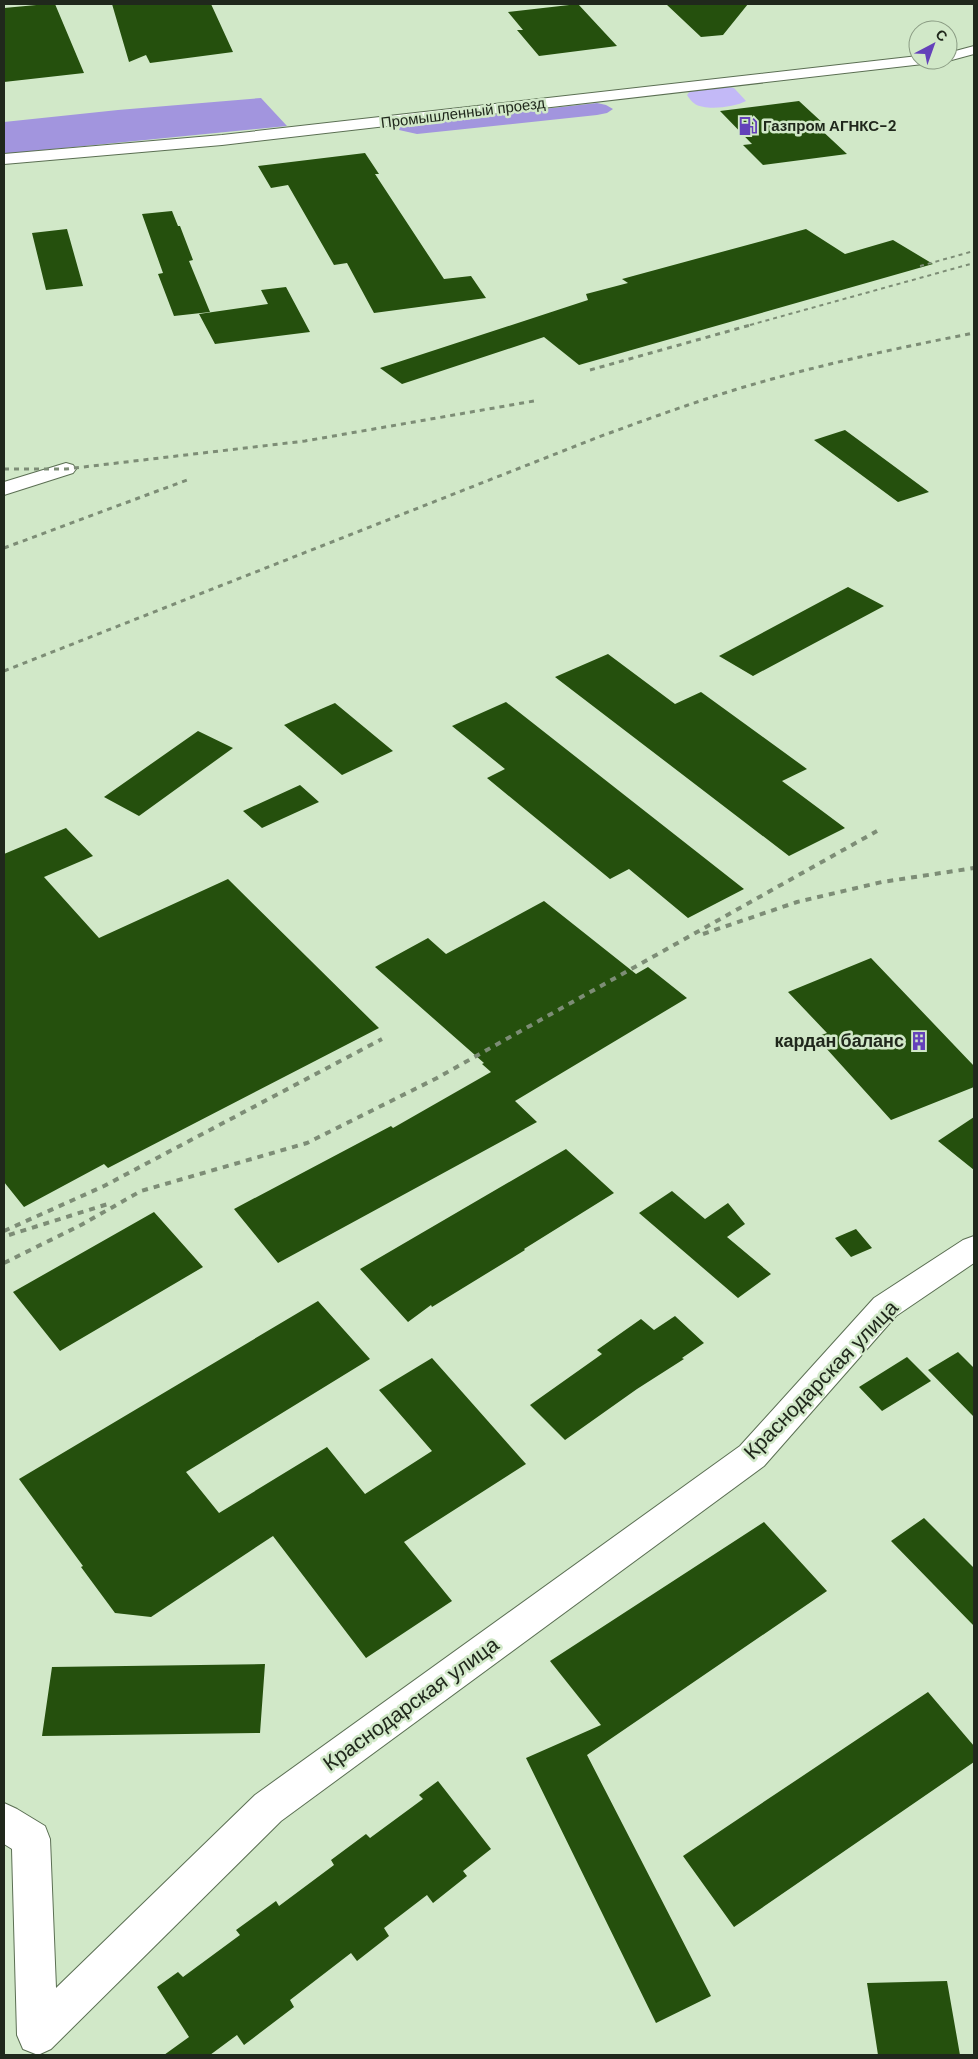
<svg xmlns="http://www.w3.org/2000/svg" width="978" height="2059" font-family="'DM Sans',sans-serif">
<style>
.green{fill:#c3b9f7}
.forest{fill:#a295de}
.building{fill:#25500d}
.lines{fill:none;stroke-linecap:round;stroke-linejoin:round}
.minor-casing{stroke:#5b6f53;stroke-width:2}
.minor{fill:#fff;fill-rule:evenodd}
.rail-far2{stroke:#7d8d76;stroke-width:2;stroke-dasharray:4 4;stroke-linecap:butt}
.rail-far1{stroke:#7d8d76;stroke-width:3;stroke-dasharray:5 5;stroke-linecap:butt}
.rail{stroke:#7d8d76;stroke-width:4;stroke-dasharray:6 6;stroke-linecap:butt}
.labels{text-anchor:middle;stroke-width:5;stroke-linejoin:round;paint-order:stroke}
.far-street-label{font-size:15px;fill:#20281c;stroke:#d1e8c8}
.far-poi-label{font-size:15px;font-weight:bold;fill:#20281c;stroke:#d1e8c8;text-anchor:start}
.poi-label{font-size:18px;font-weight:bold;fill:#20281c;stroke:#d1e8c8;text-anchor:end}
.near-street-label{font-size:21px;fill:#20281c;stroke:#d1e8c8}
</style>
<rect width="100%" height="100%" fill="#d1e8c8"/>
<path class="green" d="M 722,86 L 734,88 L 746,101 C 735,107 706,111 695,104 C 692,102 689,98 687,95 L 691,90 Z"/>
<path class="forest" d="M 261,98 L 287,126 L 4,154 L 4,122 L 118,110 Z
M 597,103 L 606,105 L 613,109 L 607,113 L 597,115 L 417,134 L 399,130 L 400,127 L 408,124 Z"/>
<path class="building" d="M 47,4 L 55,4 L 84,73 L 4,82 L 4,8 Z
M 112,4 L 211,4 L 233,52 L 150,63 L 146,55 L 129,62 Z
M 578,4 L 617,46 L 539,56 L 517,30 L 523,30 L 508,12 Z
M 666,4 L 748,4 L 723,35 L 701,37 Z
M 799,101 L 825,125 L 817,126 L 847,154 L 763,165 L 743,145 L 752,144 L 720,111 Z
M 365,153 L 379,174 L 375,174 L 444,279 L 471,276 L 486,298 L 374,313 L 347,263 L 334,265 L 288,185 L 271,188 L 258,166 Z
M 172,211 L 178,226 L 180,226 L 193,260 L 189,261 L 210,312 L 174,316 L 158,274 L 163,273 L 142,214 Z
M 67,229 L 83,286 L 46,290 L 32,233 Z
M 806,229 L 845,254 L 893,240 L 933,264 L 579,365 L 544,337 L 402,384 L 380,368 L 588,300 L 586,294 L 628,283 L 622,279 Z
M 286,287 L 310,332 L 215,344 L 199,314 L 268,304 L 261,290 Z
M 845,430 L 929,492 L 898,502 L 814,440 Z
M 848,587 L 884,606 L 753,676 L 719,656 Z
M 608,654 L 675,704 L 701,692 L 807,769 L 782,781 L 845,828 L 789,856 L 555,677 Z
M 506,702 L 744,889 L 688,918 L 629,869 L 610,879 L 487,778 L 505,769 L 452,726 Z
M 335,703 L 393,751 L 342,775 L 284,725 Z
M 198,731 L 233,748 L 139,816 L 104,797 Z
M 300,785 L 319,802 L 262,828 L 243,811 Z
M 66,828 L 93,856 L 44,877 L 99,938 L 228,879 L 379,1028 L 108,1168 L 104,1164 L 24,1207 L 4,1182 L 4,854 Z
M 544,901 L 636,974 L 648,967 L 687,998 L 515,1101 L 537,1122 L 278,1263 L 234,1209 L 391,1126 L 393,1128 L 491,1072 L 482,1064 L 484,1063 L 375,967 L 428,938 L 446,954 Z
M 871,958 L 974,1066 L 974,1087 L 891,1120 L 816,1037 L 827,1033 L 788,992 Z
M 974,1117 L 974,1170 L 938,1141 Z
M 566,1149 L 614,1193 L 524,1249 L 525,1250 L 432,1307 L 431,1305 L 408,1322 L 360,1269 Z
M 672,1191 L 705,1219 L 728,1203 L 745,1224 L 727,1237 L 771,1274 L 738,1298 L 639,1213 Z
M 154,1212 L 203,1267 L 60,1351 L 13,1292 Z
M 856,1229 L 872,1248 L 851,1257 L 835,1238 Z
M 318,1301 L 370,1359 L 186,1472 L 219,1513 L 327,1447 L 365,1494 L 432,1451 L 379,1390 L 432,1358 L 526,1464 L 404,1542 L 452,1601 L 366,1658 L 273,1536 L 151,1617 L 115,1613 L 81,1567 L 83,1566 L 19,1479 Z
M 675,1316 L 704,1343 L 682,1358 L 684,1359 L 637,1389 L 565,1440 L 530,1405 L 602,1354 L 597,1350 L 641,1319 L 654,1330 Z
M 958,1352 L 974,1368 L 974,1417 L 928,1370 Z
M 907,1357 L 931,1381 L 882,1411 L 859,1387 Z
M 924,1518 L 974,1568 L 974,1626 L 891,1541 Z
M 764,1522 L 827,1591 L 587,1755 L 711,1996 L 656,2023 L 526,1758 L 601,1725 L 550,1661 Z
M 265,1664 L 260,1733 L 42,1736 L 52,1667 Z
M 928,1692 L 974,1746 L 974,1762 L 734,1927 L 683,1856 Z
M 438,1781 L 491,1849 L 463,1871 L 467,1876 L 433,1903 L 427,1895 L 384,1928 L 389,1936 L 357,1961 L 351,1953 L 290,2000 L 294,2007 L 244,2045 L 237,2035 L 210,2055 L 164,2055 L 189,2037 L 157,1987 L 178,1972 L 183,1977 L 240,1935 L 236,1930 L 276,1901 L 279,1906 L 334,1865 L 331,1860 L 366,1834 L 370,1838 L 423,1799 L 419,1795 Z
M 947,1981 L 960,2055 L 878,2055 L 867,1983 Z"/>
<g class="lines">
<g class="minor-casing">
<path id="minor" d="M 974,46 L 974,54 L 948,61 L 943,60 L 948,60 L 948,53 Z
M 918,56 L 918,60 L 930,60 L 928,63 L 923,64 L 222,145 L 4,164 L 4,154 L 222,135 Z
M 66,463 L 73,465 L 76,469 L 73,473 L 4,495 L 4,482 Z
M 974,1236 L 974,1263 L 896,1316 L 764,1466 L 281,1821 L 51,2049 L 38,2055 L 23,2049 L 17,2035 L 12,1849 L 4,1844 L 4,1803 L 17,1809 L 45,1826 L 50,1839 L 56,1988 L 255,1795 L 740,1446 L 874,1298 L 963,1240 Z"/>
</g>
<use href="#minor" class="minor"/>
<path class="rail-far2" d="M 920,266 L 974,251
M 750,325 L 974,263"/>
<path class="rail-far1" d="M 590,370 L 754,324
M 4,469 L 66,469 L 305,441 L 534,401
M 4,548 L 187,480
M 4,671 L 596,438 C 645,420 694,402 744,387 C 819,365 897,348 974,333"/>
<path class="rail" d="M 703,934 L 797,902 L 882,882 L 974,868
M 4,1231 L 104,1186 L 382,1039
M 9,1235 L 111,1203
M 4,1263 L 81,1225 L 141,1191 L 307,1143 L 437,1078 L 877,831"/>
</g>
<defs>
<g id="fuel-bare" transform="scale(1.5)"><path d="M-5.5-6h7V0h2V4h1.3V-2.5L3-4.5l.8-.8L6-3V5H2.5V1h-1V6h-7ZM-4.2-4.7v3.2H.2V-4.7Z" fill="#6441ba" stroke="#d1e8c8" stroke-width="2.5" paint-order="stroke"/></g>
<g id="building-bare" transform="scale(1.5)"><path d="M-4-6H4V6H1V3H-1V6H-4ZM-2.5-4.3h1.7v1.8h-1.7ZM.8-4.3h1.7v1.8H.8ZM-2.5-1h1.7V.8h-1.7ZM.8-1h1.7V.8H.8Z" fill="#6441ba" stroke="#d1e8c8" stroke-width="2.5" paint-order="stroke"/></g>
</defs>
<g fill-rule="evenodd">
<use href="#fuel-bare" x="748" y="126"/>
<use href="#building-bare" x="919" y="1041"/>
</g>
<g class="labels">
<g class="far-street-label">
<text transform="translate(463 113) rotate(-7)" y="5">Промышленный проезд</text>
</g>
<g class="far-poi-label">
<text x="763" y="131">Газпром АГНКС-2</text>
</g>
<g class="poi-label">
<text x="904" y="1047">кардан баланс</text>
</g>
<g class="near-street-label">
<text transform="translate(821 1380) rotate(-46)" y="7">Краснодарская улица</text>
<text transform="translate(411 1704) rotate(-36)" y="7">Краснодарская улица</text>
</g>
</g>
<rect width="978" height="2059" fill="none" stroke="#20281c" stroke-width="10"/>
<g transform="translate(933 45) rotate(41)"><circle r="24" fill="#d1e8c8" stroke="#8a9b83"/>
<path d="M0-4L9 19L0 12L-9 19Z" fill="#6441ba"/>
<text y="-8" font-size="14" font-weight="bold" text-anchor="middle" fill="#20281c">С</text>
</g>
</svg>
